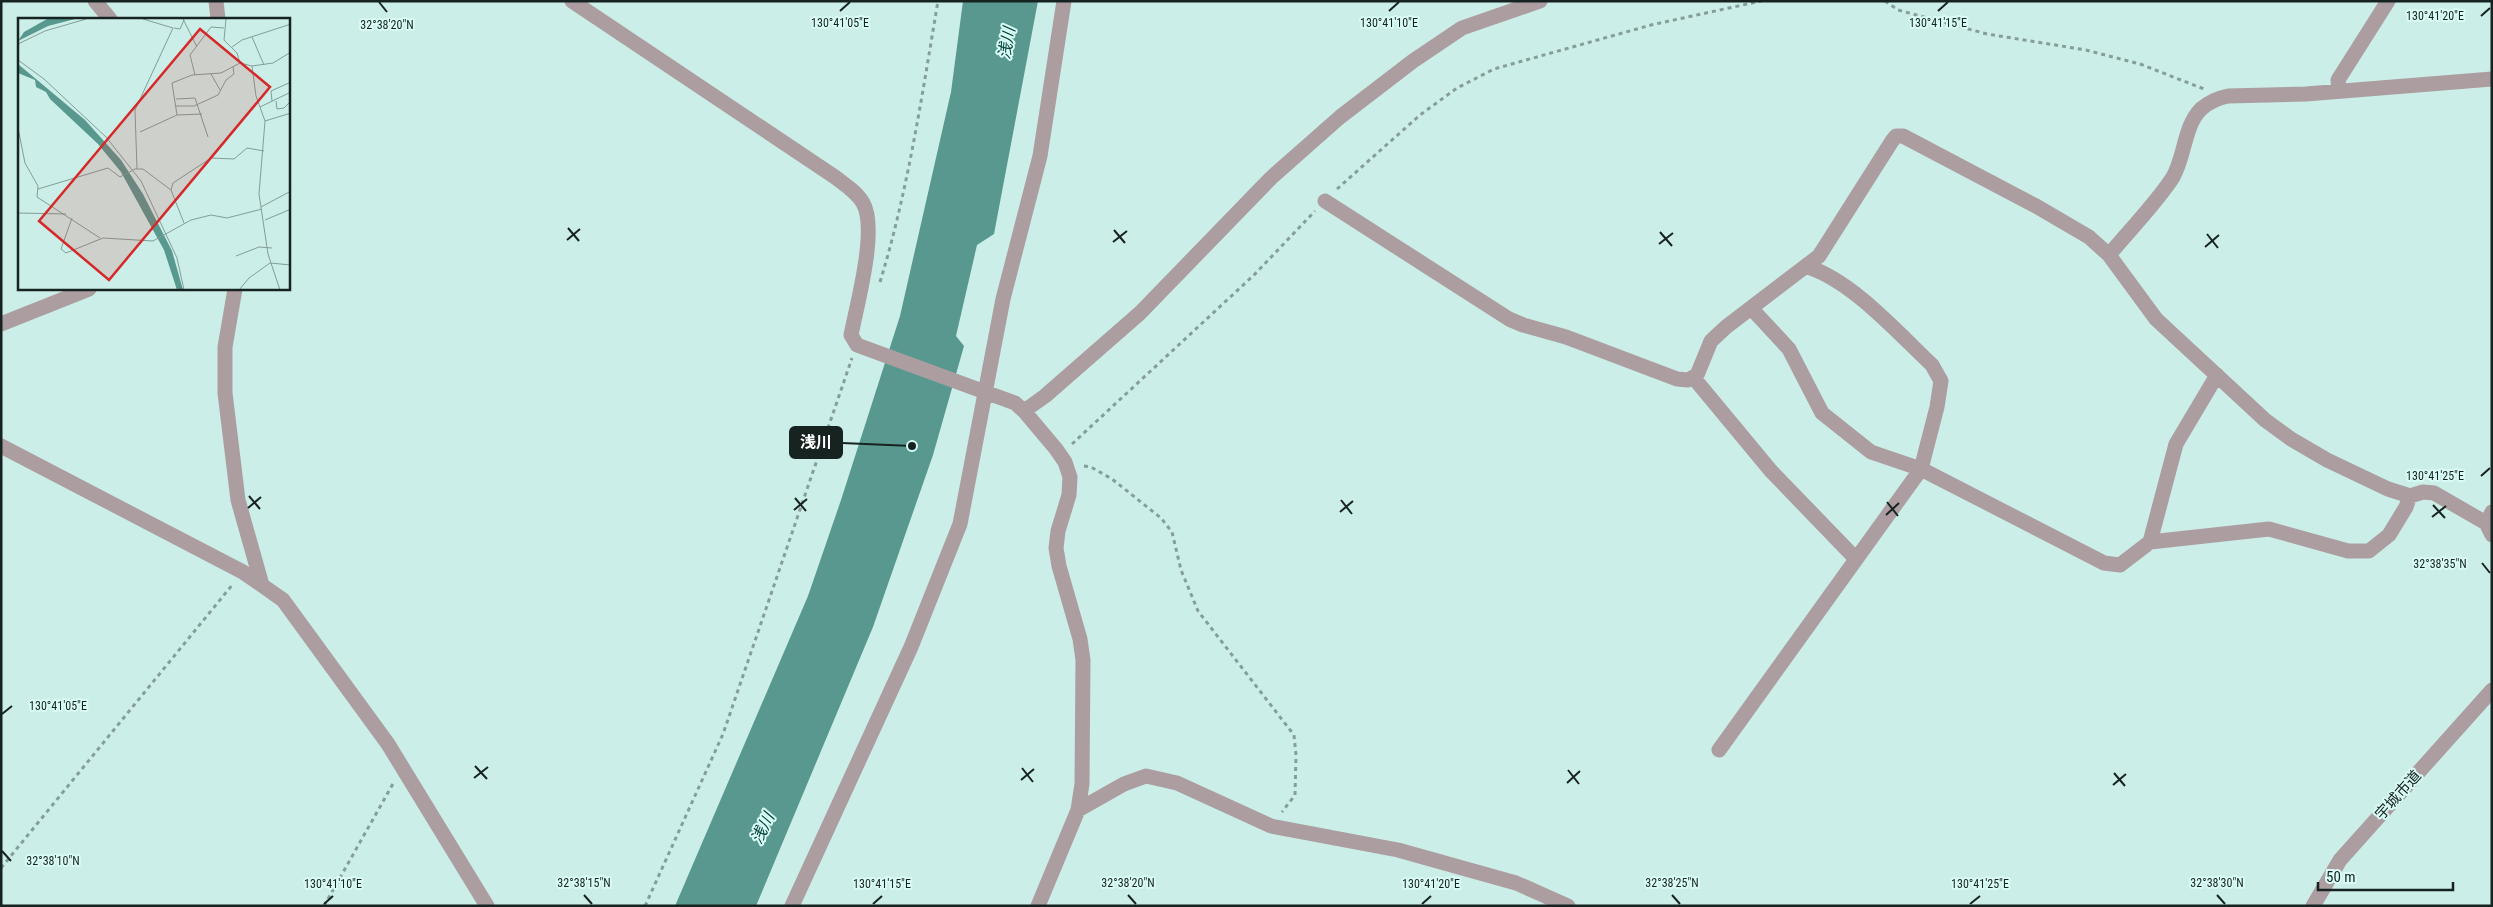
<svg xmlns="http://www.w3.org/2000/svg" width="2493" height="907" font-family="'Roboto Condensed','Noto Sans JP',sans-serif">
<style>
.water{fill:#59988f}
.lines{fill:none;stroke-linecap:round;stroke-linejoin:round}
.path{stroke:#859e9a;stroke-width:3;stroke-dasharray:4 4;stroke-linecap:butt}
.minor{stroke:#ac9ea0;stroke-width:15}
.ticks{fill:none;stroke:#172321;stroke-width:2}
.labels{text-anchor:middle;stroke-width:4;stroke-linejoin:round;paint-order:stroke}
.street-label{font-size:15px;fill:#172321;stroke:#d9fbf5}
.water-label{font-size:16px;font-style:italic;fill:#05433c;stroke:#d9fbf5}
.inset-road{fill:none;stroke:#849d98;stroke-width:1}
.view{fill:#d62828;fill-opacity:0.15;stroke:#d62828;stroke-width:2.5}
.inset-edge{fill:none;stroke:#172321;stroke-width:2.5}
.ticks-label{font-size:12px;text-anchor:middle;fill:#172321;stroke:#d9fbf5;stroke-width:4;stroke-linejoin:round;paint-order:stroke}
.leader{fill:none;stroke:#172321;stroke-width:2}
.callout-dot{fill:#172321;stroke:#d9fbf5;stroke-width:2}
.callout{fill:#172321;stroke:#172321;stroke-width:2}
.callout-label{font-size:16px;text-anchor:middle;font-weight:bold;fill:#fff}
</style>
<rect width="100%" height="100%" fill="#cceee8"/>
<path class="water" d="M 963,1 L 1038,1 L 994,234 L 977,245 L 956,336 L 964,346 L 933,455 L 873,627 L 756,906 L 675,906 L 808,596 L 841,500 L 900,316 L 951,92 Z"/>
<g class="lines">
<path class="path" d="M 1885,1 L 1898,10 L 1987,34 L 2086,50 L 2140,64 L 2204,89
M 1337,189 L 1420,115 L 1457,88 L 1494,69 L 1651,25 L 1761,1
M 880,282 C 908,191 922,95 938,1
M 1072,444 L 1254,275 L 1315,211
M 1084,466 L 1091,467 L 1112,479 L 1161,518 L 1172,532 L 1181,570 L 1198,611 L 1294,735 L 1296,755 L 1295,795 L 1282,812
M 1,868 L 233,584
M 324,906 L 394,782
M 645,906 L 723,734 L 852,358"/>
<path class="minor" d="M 95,1 L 110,19
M 216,1 L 218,19
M 572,1 L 835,177 C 844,184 857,192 863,203 C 878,229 857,304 851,335 L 857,345 L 1015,403 L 1024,411 L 1056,449 L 1065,462 L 1070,477 L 1069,495 L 1058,531 L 1056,548 L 1059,566 L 1080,639 L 1083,660 L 1082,784 L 1078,810 L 1038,906
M 2339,90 L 2338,80 L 2388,1
M 1325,201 L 1509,319 L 1523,325 L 1566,337 L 1677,379 L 1688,380 L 1697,375 L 1711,341 L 1726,327 L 1819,256 L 1892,141 L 1896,136 L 1903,136 L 2036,206 L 2089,237 L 2109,255 L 2156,319 L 2265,420 L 2291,439 L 2327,460 L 2388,489 L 2410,496 L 2423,492 L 2434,493 L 2486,523
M 2109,255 C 2128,232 2158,201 2173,177 C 2185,156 2184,126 2201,109 C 2209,102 2218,98 2228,96 L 2306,94 L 2492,79
M 235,289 L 225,347 L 225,393 L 238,500 L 262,585
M 1751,308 L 1789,349 L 1822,413 L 1871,452 L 1921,469 L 2104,563 L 2120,565 L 2150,542 L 2269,529 L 2348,551 L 2369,551 L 2389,535 L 2406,507 L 2410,496
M 1,324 L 89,289
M 1693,377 L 1771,471 L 1856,559
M 1024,411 L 1045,396 L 1140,313 L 1271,178 L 1340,117 L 1413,61 L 1462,28 L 1540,1
M 1,446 L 243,572 L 283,600 L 388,744 L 487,906
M 2492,512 L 2486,523 L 2492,535
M 2150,542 L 2176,444 L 2217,375
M 1719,750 L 1921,469 L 1937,407 L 1941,381 L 1932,365 C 1897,332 1852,281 1808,267
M 1078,810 L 1124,784 L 1146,776 L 1177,783 L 1271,826 L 1398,850 L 1516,883 L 1568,906
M 792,906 L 911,647 L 960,524 L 1003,299 L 1040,156 L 1064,1
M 2313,906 L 2340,860 L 2492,690"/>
</g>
<path class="ticks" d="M 379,2 L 387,12M 840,11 L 850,2M 1389,11 L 1399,2M 1938,11 L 1948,2M 2481,16 L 2490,8M 568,228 L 579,241M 1114,230 L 1125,243M 1660,232 L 1672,246M 2207,234 L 2218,248M 567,240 L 580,229M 1113,242 L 1127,231M 1659,244 L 1673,233M 2205,247 L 2219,235M 2481,476 L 2490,468M 249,496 L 260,509M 795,498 L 806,511M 1341,500 L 1352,514M 1887,502 L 1898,516M 2433,505 L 2445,518M 248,508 L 261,497M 794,510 L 807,499M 1340,512 L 1353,501M 1886,515 L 1899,503M 2432,517 L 2446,506M 2482,563 L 2490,573M 2,714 L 12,706M 475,766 L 487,779M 1022,768 L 1033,782M 1568,770 L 1579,784M 2114,773 L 2125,786M 474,778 L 488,767M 1021,780 L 1034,769M 1567,783 L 1580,771M 2113,785 L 2126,774M 2,851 L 11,861M 584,895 L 592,904M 1128,895 L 1136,904M 1672,895 L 1680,904M 2217,895 L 2225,904M 324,904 L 333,896M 873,904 L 882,896M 1422,904 L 1431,896M 1970,904 L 1980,896"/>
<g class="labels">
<g class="street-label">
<text transform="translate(2398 795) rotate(-48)" y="5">宇城市道</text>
</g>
<g class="water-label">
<text transform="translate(1006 43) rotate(-80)" y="6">浅川</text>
<text transform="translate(762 828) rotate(-64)" y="6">浅川</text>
</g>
</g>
<g transform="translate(18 18)">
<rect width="272" height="272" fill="#cceee8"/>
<path d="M 29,1 L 57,1 L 30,8 L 0,23 L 6,14 ZM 0,46 L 67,102 L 103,142 L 125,176 L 154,233 L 165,272 L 159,272 L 146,232 L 103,154 L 80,126 L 32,81 L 28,74 L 18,69 L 17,62 L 0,55 Z" fill="#59988f"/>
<path class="inset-road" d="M 165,1 L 179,29M 208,1 L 206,22 L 219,35 L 222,45 L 234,48 L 238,78 L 247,103 L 241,176 L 250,236 L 262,272M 156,10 L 162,11 L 166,2M 234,19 L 246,47M 0,26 L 27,13 L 68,1M 214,29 L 224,22 L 273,6M 0,42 L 26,61 L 88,119 L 123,163 L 159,240 L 166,272M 234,48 L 255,45 L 273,34M 193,56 L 202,72M 177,57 L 172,37 L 193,9 L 206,10M 158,81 L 177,80 L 190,119M 254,83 L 253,73 L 273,64M 258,83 L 259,91 L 266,90 L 273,83M 158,88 L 176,88 L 200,77 L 208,62 L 216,56 L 215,49M 242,89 L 273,74M 159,97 L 184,96M 247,103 L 273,95M 0,110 L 7,145 L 20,168 L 19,179 L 82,220M 122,114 L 159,97 L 154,65 L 174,57 L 203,55 L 222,45M 119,151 L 117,92 L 155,10 L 125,1M 20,171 L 90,150 L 102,159 L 117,151 L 125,151 L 153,172 L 166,205M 153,172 L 155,165 L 193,140 L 216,141 L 229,130 L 246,133M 243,189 L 273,173M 0,195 L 48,196M 54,200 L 43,231 L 48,235 L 85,220 L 135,223 L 173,202 L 193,197 L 209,200 L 244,191M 247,202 L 273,191M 218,238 L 241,229 L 254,230M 221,272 L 231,260 L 252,245 L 273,247"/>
<path class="view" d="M 182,11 L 252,69 L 91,262 L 21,203 Z"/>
<rect width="272" height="272" class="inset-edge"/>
</g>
<g class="ticks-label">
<text x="2435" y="20">130°41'20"E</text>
<text x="1389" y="27">130°41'10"E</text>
<text x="1938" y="27">130°41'15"E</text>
<text x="840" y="27">130°41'05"E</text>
<text x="387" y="29">32°38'20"N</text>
<text x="2435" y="480">130°41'25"E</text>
<text x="2440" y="568">32°38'35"N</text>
<text x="58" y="710">130°41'05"E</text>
<text x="53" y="865">32°38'10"N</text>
<text x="584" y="887">32°38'15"N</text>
<text x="1128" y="887">32°38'20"N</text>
<text x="1672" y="887">32°38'25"N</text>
<text x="2217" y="887">32°38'30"N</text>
<text x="333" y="888">130°41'10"E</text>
<text x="882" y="888">130°41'15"E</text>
<text x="1431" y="888">130°41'20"E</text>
<text x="1980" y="888">130°41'25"E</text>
</g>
<path class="leader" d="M912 446L842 443"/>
<circle class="callout-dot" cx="912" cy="446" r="5"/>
<rect class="callout" x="790" y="427" width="52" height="31" rx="5"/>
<g class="callout-label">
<text x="816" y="448">浅川</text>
</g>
<rect width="2493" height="907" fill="none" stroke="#172321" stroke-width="5"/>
<path d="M2318 882v8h135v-8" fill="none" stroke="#172321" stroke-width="2.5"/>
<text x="2326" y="882" font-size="15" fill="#172321" stroke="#d9fbf5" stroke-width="4" paint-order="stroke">50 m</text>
</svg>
